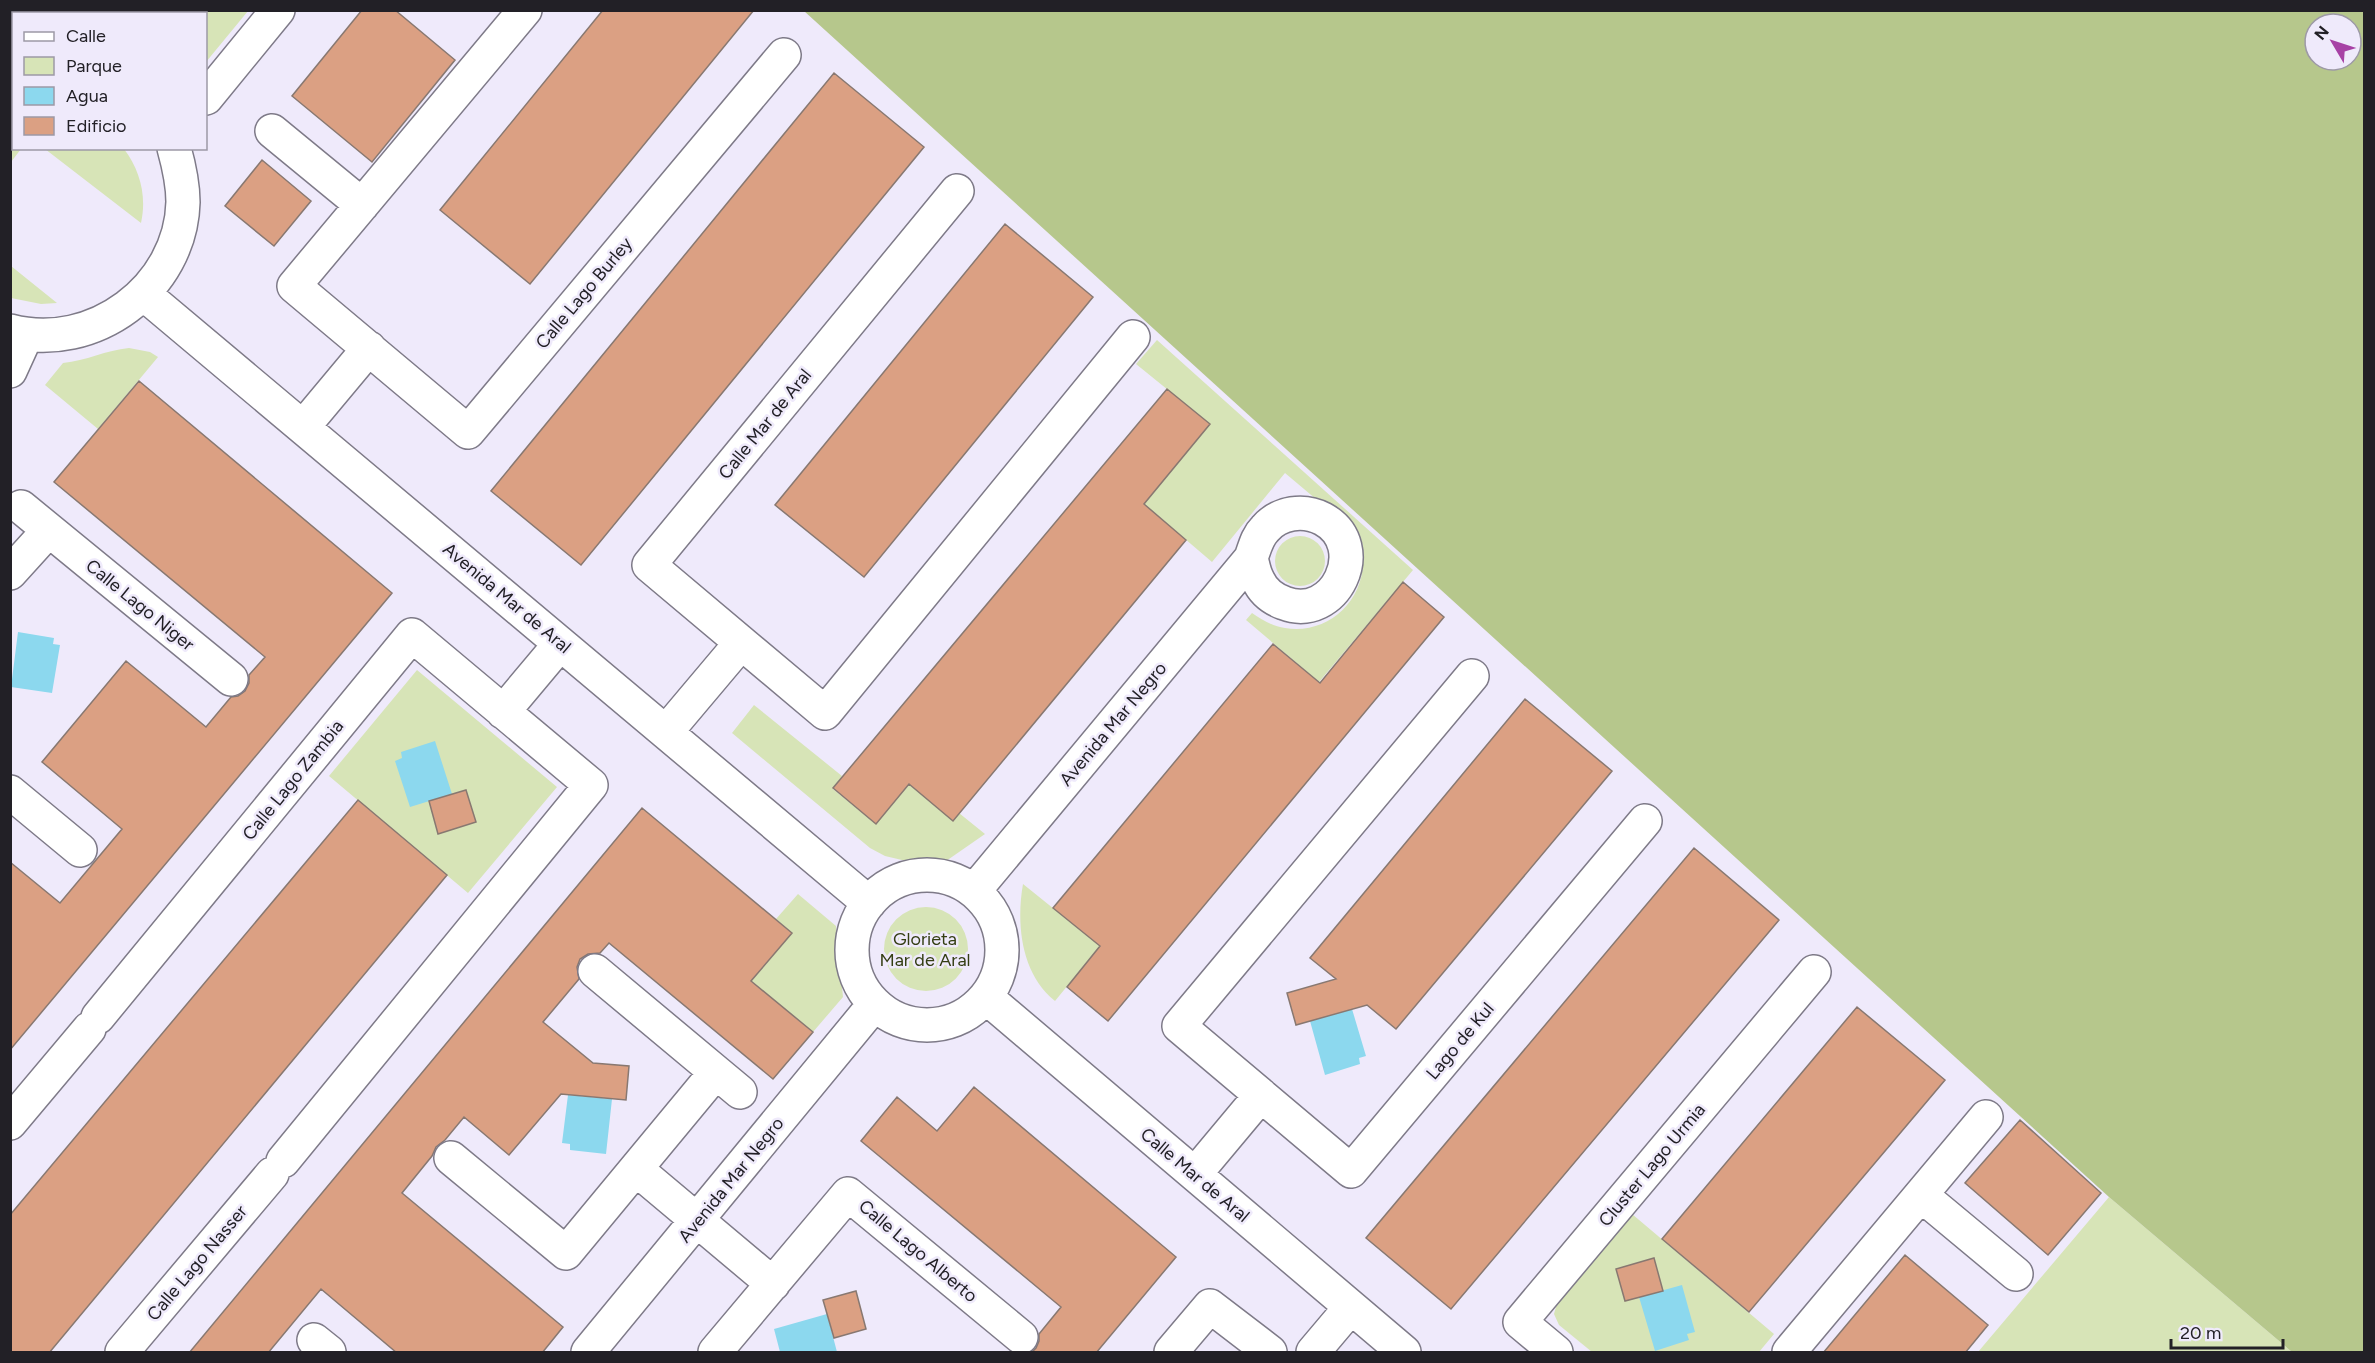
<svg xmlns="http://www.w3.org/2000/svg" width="2375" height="1363" font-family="Figtree,sans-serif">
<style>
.green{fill:#d7e4b7}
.forest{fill:#b6c78c;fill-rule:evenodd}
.water{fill:#8cd8ee}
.building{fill:#dba083;stroke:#887871;stroke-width:1.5}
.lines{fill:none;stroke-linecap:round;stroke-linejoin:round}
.minor-casing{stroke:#7e7a88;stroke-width:36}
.minor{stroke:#fff;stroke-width:33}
.labels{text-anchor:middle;stroke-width:5;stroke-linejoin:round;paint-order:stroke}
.street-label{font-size:18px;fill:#222026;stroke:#efeafb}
.park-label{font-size:18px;fill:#343e13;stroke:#efeafb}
</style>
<rect width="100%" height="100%" fill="#efeafb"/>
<path class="green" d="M 167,11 L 167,10 L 248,11 L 206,62 L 206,14 L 165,13 Z
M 13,113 L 14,148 L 21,149 L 11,162 L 11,115 Z
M 45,149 L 124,149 C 140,170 147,196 141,223 Z
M 11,266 L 57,303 L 41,304 L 11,298 Z
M 1157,340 L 1413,570 L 1319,682 L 1246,620 L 1252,613 C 1262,620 1272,626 1285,628 C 1325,635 1362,604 1363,563 C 1364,555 1364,543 1359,536 C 1356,531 1347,526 1342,521 C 1323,505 1304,489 1285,473 L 1212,562 L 1143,503 L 1210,424 L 1136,364 Z
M 129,348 L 150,352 L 158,357 L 98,429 L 45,385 L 63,363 C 86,361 106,350 129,348 Z
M1275 561a25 25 0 1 1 50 0a25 25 0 1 1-50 0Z
M 417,670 L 557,787 L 468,893 L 329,776 Z
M 754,705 L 842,776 L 833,789 L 876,824 L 909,784 L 959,813 L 985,834 L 936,868 L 885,856 L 870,848 L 732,733 Z
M 1023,884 L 1100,946 L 1055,1001 C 1021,974 1016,924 1023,884 Z
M 798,894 L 836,926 L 843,997 L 813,1032 L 751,981 L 792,933 L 776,919 Z
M884 949a42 42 0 1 1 84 0a42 42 0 1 1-84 0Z
M 2109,1197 L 2292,1352 L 1978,1352 Z
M 1632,1214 L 1774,1334 L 1759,1352 L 1592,1352 L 1559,1325 L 1554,1314 L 1557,1303 Z"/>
<path class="forest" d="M 804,11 L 2364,11 L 2364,1352 L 2292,1352 L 2109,1197 ZM 2315,24 L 2351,24 L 2351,60 L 2315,60 Z"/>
<path class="water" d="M 18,632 L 54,638 L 53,644 L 60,645 L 52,693 L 11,687 Z
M 435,741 L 452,794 L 410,807 L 395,761 L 402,758 L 401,752 Z
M 1352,1009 L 1366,1056 L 1359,1058 L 1360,1064 L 1325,1075 L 1310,1021 Z
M 568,1095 L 612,1099 L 606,1154 L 570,1150 L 570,1144 L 562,1143 Z
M 1682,1285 L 1695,1332 L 1687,1334 L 1689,1340 L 1655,1351 L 1639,1297 Z
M 827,1314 L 837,1352 L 780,1352 L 774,1329 Z"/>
<path class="building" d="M 362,10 L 395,10 L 455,60 L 372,162 L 292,96 Z
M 603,10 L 754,10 L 530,284 L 440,210 Z
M 834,73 L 924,147 L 581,565 L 491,491 Z
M 262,160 L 311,201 L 274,246 L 225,206 Z
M 1005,224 L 1093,297 L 864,577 L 775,505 Z
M 139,381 L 392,593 L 10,1050 L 10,862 L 60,903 L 122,829 L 42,762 L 126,661 L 206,727 L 231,697 L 238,696 L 245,691 L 249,683 L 249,675 L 265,657 L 54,482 Z
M 1167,389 L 1210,424 L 1144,504 L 1186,540 L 953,821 L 909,784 L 876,824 L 833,788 Z
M 1403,582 L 1444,617 L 1108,1021 L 1067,987 L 1100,946 L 1053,908 L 1273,644 L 1320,683 Z
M 1525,699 L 1612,771 L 1396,1029 L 1367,1005 L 1296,1025 L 1287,993 L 1336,979 L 1310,958 Z
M 466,790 L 476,822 L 438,834 L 429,801 Z
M 358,800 L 447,875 L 49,1353 L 10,1353 L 10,1215 Z
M 642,808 L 792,933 L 751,981 L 813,1032 L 773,1079 L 609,943 L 600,953 L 588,954 L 580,959 L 577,967 L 579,979 L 543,1022 L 593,1063 L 629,1066 L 626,1100 L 561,1094 L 509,1155 L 464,1117 L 445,1140 L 436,1147 L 432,1156 L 402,1193 L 563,1327 L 542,1353 L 397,1353 L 321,1289 L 268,1353 L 189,1353 Z
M 1694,848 L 1779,920 L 1451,1309 L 1366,1238 Z
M 1857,1007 L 1945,1080 L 1749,1312 L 1662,1239 Z
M 974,1087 L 1176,1257 L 1096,1353 L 1031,1353 L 1036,1348 L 1039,1341 L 1039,1334 L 1061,1307 L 861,1141 L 897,1097 L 937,1131 Z
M 2020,1120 L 2101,1193 L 2048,1255 L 1965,1183 Z
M 1905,1255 L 1988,1325 L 1965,1353 L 1823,1353 Z
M 1654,1258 L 1663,1291 L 1625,1301 L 1616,1269 Z
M 856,1291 L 866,1329 L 834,1338 L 823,1300 Z"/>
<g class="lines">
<g class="minor-casing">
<path id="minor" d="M 525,10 L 294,286 L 468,432 L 784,55
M 129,14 L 131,10
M 10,63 L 14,63
M 206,98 L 278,10
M 272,131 L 362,205
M 957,191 L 649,565 L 825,713 L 1133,337
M 144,294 L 869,903
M 10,331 C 93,353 181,288 183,202 C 183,183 179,166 174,148
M 10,371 L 26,336
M 303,427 L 369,348
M 21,507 L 231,679
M 10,573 L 49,530
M 1472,676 L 1179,1026 L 1351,1171 L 1645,821
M 503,712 L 560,644
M 666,732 L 741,643
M 10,792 L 80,850
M852 950a75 75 0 1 1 150 0a75 75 0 1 1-150 0Z
M 974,891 L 1251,558 C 1255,547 1257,537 1265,529 C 1279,512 1304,509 1323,519 C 1372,546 1335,623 1284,603 C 1273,599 1263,591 1258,580 C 1254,573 1253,565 1251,558
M 987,998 L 1404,1352
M 98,1017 L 412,635 L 591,785 L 283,1161
M 716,1072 L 740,1092
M 10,1123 L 89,1029
M 451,1158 L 566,1253 L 716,1072 L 595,971
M 636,1169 L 773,1284
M 1195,1174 L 1261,1095
M 1921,1195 L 2016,1274
M 314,1340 L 329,1352
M 122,1352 L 272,1174
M 588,1352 L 873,1006
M 715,1352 L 848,1194 L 1021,1337
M 1171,1352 L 1210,1306 L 1270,1352
M 1313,1352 L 1351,1307
M 1556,1352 L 1520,1322 L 1814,972
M 1789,1352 L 1986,1117"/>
</g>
<use href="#minor" class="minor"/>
</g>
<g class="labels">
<g class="street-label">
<text transform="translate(584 293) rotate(-50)" y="6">Calle Lago Burley</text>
<text transform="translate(765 424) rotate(-51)" y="6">Calle Mar de Aral</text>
<text transform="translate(507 598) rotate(40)" y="6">Avenida Mar de Aral</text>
<text transform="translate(140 605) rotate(39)" y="6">Calle Lago Niger</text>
<text transform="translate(1113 724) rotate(-50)" y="6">Avenida Mar Negro</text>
<text transform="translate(293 780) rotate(-51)" y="6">Calle Lago Zambia</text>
<text transform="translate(1460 1041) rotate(-50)" y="6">Lago de Kul</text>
<text transform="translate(1652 1165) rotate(-50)" y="6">Cluster Lago Urmia</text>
<text transform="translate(1195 1175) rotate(40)" y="6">Calle Mar de Aral</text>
<text transform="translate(731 1180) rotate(-51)" y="6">Avenida Mar Negro</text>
<text transform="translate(918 1251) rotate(40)" y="6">Calle Lago Alberto</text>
<text transform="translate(197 1263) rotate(-50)" y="6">Calle Lago Nasser</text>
</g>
<g class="park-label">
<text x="925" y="945">Glorieta<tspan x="925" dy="21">Mar de Aral</tspan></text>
</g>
</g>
<rect width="2375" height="1363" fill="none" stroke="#222026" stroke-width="24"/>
<rect x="12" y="12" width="195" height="138" fill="#efeafb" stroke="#9d99a6" stroke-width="1.5"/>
<rect x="24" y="32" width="30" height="9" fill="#ffffff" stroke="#9d99a6" stroke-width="1.5"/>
<text x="66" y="42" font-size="18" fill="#222026">Calle</text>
<rect x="24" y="57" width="30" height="18" fill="#d7e4b7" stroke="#9d99a6" stroke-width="1.5"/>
<text x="66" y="72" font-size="18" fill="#222026">Parque</text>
<rect x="24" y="87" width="30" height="18" fill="#8cd8ee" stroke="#9d99a6" stroke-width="1.5"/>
<text x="66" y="102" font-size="18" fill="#222026">Agua</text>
<rect x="24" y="117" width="30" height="18" fill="#dba083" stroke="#9d99a6" stroke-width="1.5"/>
<text x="66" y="132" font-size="18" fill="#222026">Edificio</text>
<g transform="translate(2333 42) rotate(309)"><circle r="28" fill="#efeafb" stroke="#9d99a6" stroke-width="1.5"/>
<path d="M0-4.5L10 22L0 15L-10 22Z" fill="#a741a5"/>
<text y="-9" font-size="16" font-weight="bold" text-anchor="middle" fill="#222026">N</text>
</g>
<path d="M2171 1339v9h112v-9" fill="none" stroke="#222026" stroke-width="3"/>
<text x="2180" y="1339" font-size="18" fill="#222026" stroke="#efeafb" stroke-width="4.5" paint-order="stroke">20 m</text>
</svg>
